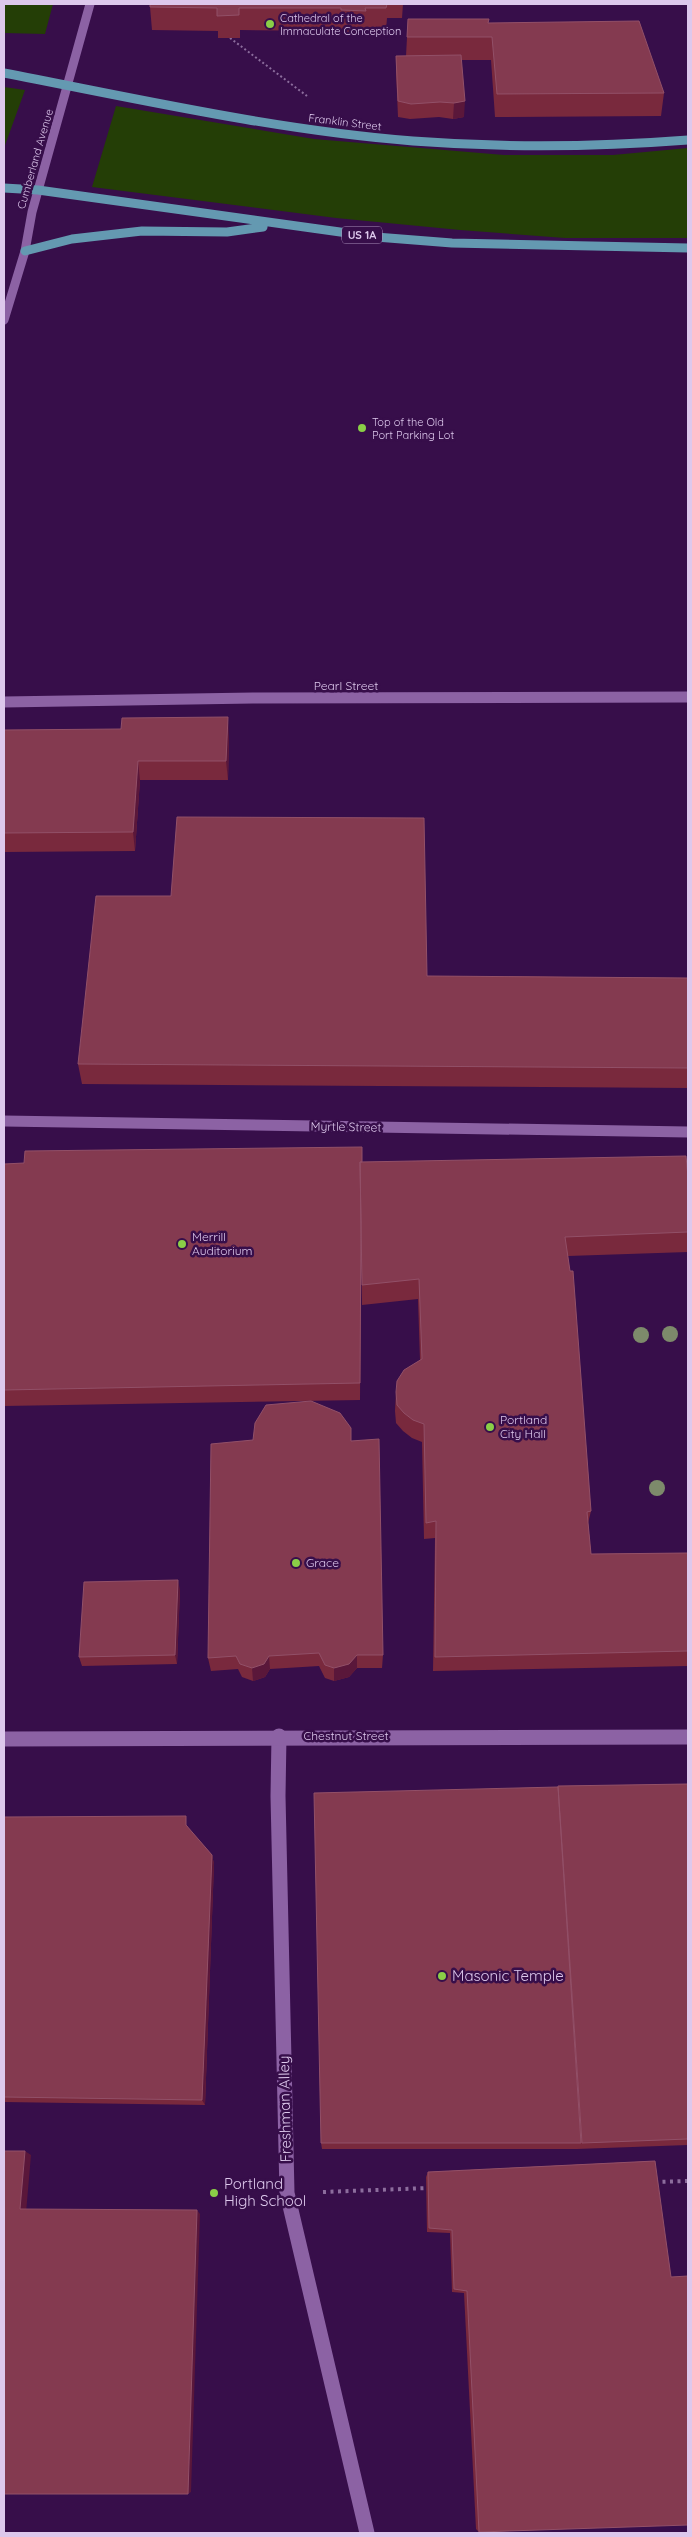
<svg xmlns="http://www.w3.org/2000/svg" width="692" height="2537" font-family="Quicksand,sans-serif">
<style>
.green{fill:#243e06}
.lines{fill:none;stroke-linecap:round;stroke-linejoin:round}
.path-far1{stroke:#8c6d9d;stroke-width:2;stroke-dasharray:2 2.5;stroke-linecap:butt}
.path{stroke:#8c6d9d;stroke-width:4;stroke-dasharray:3 4.5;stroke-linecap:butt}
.pedestrian{stroke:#8c62a4;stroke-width:15}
.minor-far1{stroke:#8c62a4;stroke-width:11}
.minor{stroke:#8c62a4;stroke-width:15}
.tertiary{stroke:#8c62a4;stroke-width:11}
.secondary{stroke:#8c62a4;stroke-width:9}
.primary{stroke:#6499b1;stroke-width:9}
.tree{fill:#7d8a6b}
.wall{fill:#79293d}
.shaded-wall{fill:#5a173a}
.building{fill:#843a50;stroke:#925068}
.poi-dot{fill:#8ace47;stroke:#370e4a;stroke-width:2}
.labels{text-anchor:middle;stroke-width:5;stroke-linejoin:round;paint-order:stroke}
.far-poi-label{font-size:11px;fill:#ddc8ec;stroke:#370e4a;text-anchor:start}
.far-street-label{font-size:11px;fill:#ddc8ec;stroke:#370e4a}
.shield{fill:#370e4a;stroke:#ab90bb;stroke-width:1}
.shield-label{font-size:11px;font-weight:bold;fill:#ddc8ec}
.street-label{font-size:12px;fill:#ddc8ec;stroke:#370e4a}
.poi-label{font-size:12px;fill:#ddc8ec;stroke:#370e4a;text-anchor:start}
.near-poi-label{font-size:15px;fill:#ddc8ec;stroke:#370e4a;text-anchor:start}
.near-street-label{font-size:15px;fill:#ddc8ec;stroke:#370e4a}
</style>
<rect width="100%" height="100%" fill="#370e4a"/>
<path class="green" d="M 4,4 L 53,4 L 45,34 L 4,33 Z
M 4,87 L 25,90 L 4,148 Z
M 116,106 L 314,139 L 504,155 L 613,155 L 688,148 L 688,238 L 565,238 L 460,230 L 336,218 L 92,187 Z"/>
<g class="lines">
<path class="path-far1" d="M 230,38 L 307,96"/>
<path class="path" d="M 655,2182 L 688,2181
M 323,2192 L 429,2188"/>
<path class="pedestrian" d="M 279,1736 L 278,1796 L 287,2193 L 367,2533"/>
<path class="minor-far1" d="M 4,1121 L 688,1132"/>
<path class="minor" d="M 4,1739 L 688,1737"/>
<path class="tertiary" d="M 4,702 L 253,698 L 688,697"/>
<path class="secondary" d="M 4,320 L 25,251 L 32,212 L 90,4"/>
<path class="primary" d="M 4,73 C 139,99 275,130 413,141 C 505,148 597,147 688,140
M 4,188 L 38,190 L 376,237 L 452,243 L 688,248
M 25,251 L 72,239 L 142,231 L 227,232 L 263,227"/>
</g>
<g class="tree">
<circle cx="670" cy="1334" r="8"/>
<circle cx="641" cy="1335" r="8"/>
<circle cx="657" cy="1488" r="8"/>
</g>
<path class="wall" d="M 150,4 L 403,4 L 402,18 L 387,18 L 386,30 L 365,31 L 365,33 L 341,33 L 341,31 L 240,30 L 240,38 L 218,38 L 218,31 L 152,30 L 150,7 Z
M 408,19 L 488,23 L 664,93 L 661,116 L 495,117 L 491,60 L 461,60 L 464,117 L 453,119 L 439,117 L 410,119 L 398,117 L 396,71 L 396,56 L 406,56 Z
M 4,730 L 229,737 L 228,780 L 140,780 L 135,851 L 4,852 Z
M 427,976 L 688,978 L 688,1088 L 82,1084 L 78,1064 Z
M 362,1162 L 688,1177 L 688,1252 L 568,1256 L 591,1511 L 588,1523 L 591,1554 L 688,1553 L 688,1666 L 433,1671 L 435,1538 L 424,1539 L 422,1442 L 412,1438 L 403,1431 L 396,1423 L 395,1411 L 396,1392 L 420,1360 L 418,1299 L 362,1305 L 361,1246 L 360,1400 L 4,1406 L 4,1164 Z
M 253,1440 L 351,1441 L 383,1655 L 382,1668 L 357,1668 L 349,1677 L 334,1681 L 325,1678 L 319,1666 L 270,1669 L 265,1677 L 253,1681 L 242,1677 L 238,1669 L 211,1671 L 208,1658 Z
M 180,1590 L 177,1664 L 82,1666 L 79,1657 Z
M 688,1784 L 688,2145 L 577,2149 L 322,2149 L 321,2143 L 558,1787 Z
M 4,1817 L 188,1826 L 188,1828 L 212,1855 L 214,1864 L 205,2105 L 4,2102 Z
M 655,2161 L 479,2532 L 476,2529 L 464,2293 L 452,2292 L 450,2233 L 427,2232 L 426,2177 L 428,2172 Z"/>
<path class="shaded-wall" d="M 465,101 L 464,117 L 453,119 L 454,103 Z
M 228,717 L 229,737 L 228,780 L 226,761 Z
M 138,761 L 140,780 L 135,851 L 133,832 Z
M 178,1580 L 180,1590 L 177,1664 L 175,1655 Z
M 357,1655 L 357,1668 L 349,1677 L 334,1681 L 334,1668 Z
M 269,1656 L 270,1669 L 265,1677 L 253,1681 L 252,1668 Z
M 212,1855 L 214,1864 L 205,2105 L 202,2100 Z
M 25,2151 L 31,2155 L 26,2213 L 20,2209 Z
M 197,2210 L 200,2214 L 191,2492 L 188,2494 Z"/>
<path class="building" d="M 150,4 L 387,4 L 386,8 L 365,8 L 366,11 L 341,10 L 341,8 L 239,8 L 239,15 L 217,16 L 217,8 L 150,7 Z
M 408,19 L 489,19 L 488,23 L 639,21 L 664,93 L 497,94 L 492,37 L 407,37 Z
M 461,55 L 465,101 L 454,103 L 440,102 L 411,104 L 398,101 L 396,56 Z
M 228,717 L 226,761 L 138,761 L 133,832 L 4,833 L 4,730 L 121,729 L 122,718 Z
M 177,817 L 424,818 L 427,976 L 688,978 L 688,1068 L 78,1064 L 96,896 L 171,896 Z
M 362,1147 L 362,1162 L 360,1162 L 361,1222 L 360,1383 L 4,1390 L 4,1164 L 24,1163 L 25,1151 Z
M 686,1156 L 688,1177 L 688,1232 L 565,1237 L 570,1271 L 573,1271 L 591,1511 L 587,1512 L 591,1554 L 688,1553 L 688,1651 L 435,1657 L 436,1521 L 426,1523 L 424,1424 L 413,1420 L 404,1413 L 397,1405 L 396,1392 L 397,1381 L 404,1370 L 422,1359 L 419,1279 L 362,1285 L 360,1162 Z
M 311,1401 L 340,1413 L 351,1428 L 351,1441 L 379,1439 L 383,1655 L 357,1655 L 349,1664 L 334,1668 L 325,1665 L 319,1653 L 269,1656 L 264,1664 L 252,1668 L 240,1664 L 236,1656 L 208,1658 L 211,1444 L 253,1440 L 255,1423 L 266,1405 Z
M 178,1580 L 175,1655 L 79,1657 L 84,1582 Z
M 688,1784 L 688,2139 L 582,2143 L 558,1786 Z
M 558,1787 L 581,2143 L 321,2143 L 314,1793 Z
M 186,1816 L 186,1825 L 212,1855 L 202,2100 L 4,2097 L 4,1817 Z
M 4,2151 L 25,2151 L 20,2209 L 197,2210 L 188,2494 L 4,2494 Z
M 655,2161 L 671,2277 L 688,2276 L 688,2525 L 479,2532 L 467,2291 L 454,2289 L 452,2230 L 429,2228 L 428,2172 Z"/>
<g class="poi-dot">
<circle cx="270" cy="24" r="5"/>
<circle cx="362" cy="428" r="5"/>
<circle cx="182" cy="1244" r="5"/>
<circle cx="490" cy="1427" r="5"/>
<circle cx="296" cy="1563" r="5"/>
<circle cx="442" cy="1976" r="5"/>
<circle cx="214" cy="2193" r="5"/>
</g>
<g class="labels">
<g class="far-poi-label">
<text x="280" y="22">Cathedral of the<tspan x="280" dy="13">Immaculate Conception</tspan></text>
<text x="372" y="426">Top of the Old<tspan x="372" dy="13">Port Parking Lot</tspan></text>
</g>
<g class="far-street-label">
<text transform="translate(345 122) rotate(7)" y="4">Franklin Street</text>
<text transform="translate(35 159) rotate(-74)" y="4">Cumberland Avenue</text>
</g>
<rect class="shield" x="342" y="226.5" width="40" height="17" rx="4"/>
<g class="shield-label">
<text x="362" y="239">US 1A</text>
</g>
<g class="street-label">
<text x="346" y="690">Pearl Street</text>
<text transform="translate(346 1127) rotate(1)" y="4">Myrtle Street</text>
<text x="346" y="1740">Chestnut Street</text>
</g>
<g class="poi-label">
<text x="192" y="1241">Merrill<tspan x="192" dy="14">Auditorium</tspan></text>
<text x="500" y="1424">Portland<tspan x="500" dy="14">City Hall</tspan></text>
<text x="306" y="1567">Grace</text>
</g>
<g class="near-poi-label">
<text x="452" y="1981">Masonic Temple</text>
<text x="224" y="2189">Portland<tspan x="224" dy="17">High School</tspan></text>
</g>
<g class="near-street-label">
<text transform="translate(285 2109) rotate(-91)" y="5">Freshman Alley</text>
</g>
</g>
<rect width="692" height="2537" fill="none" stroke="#ddc8ec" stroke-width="10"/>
</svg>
